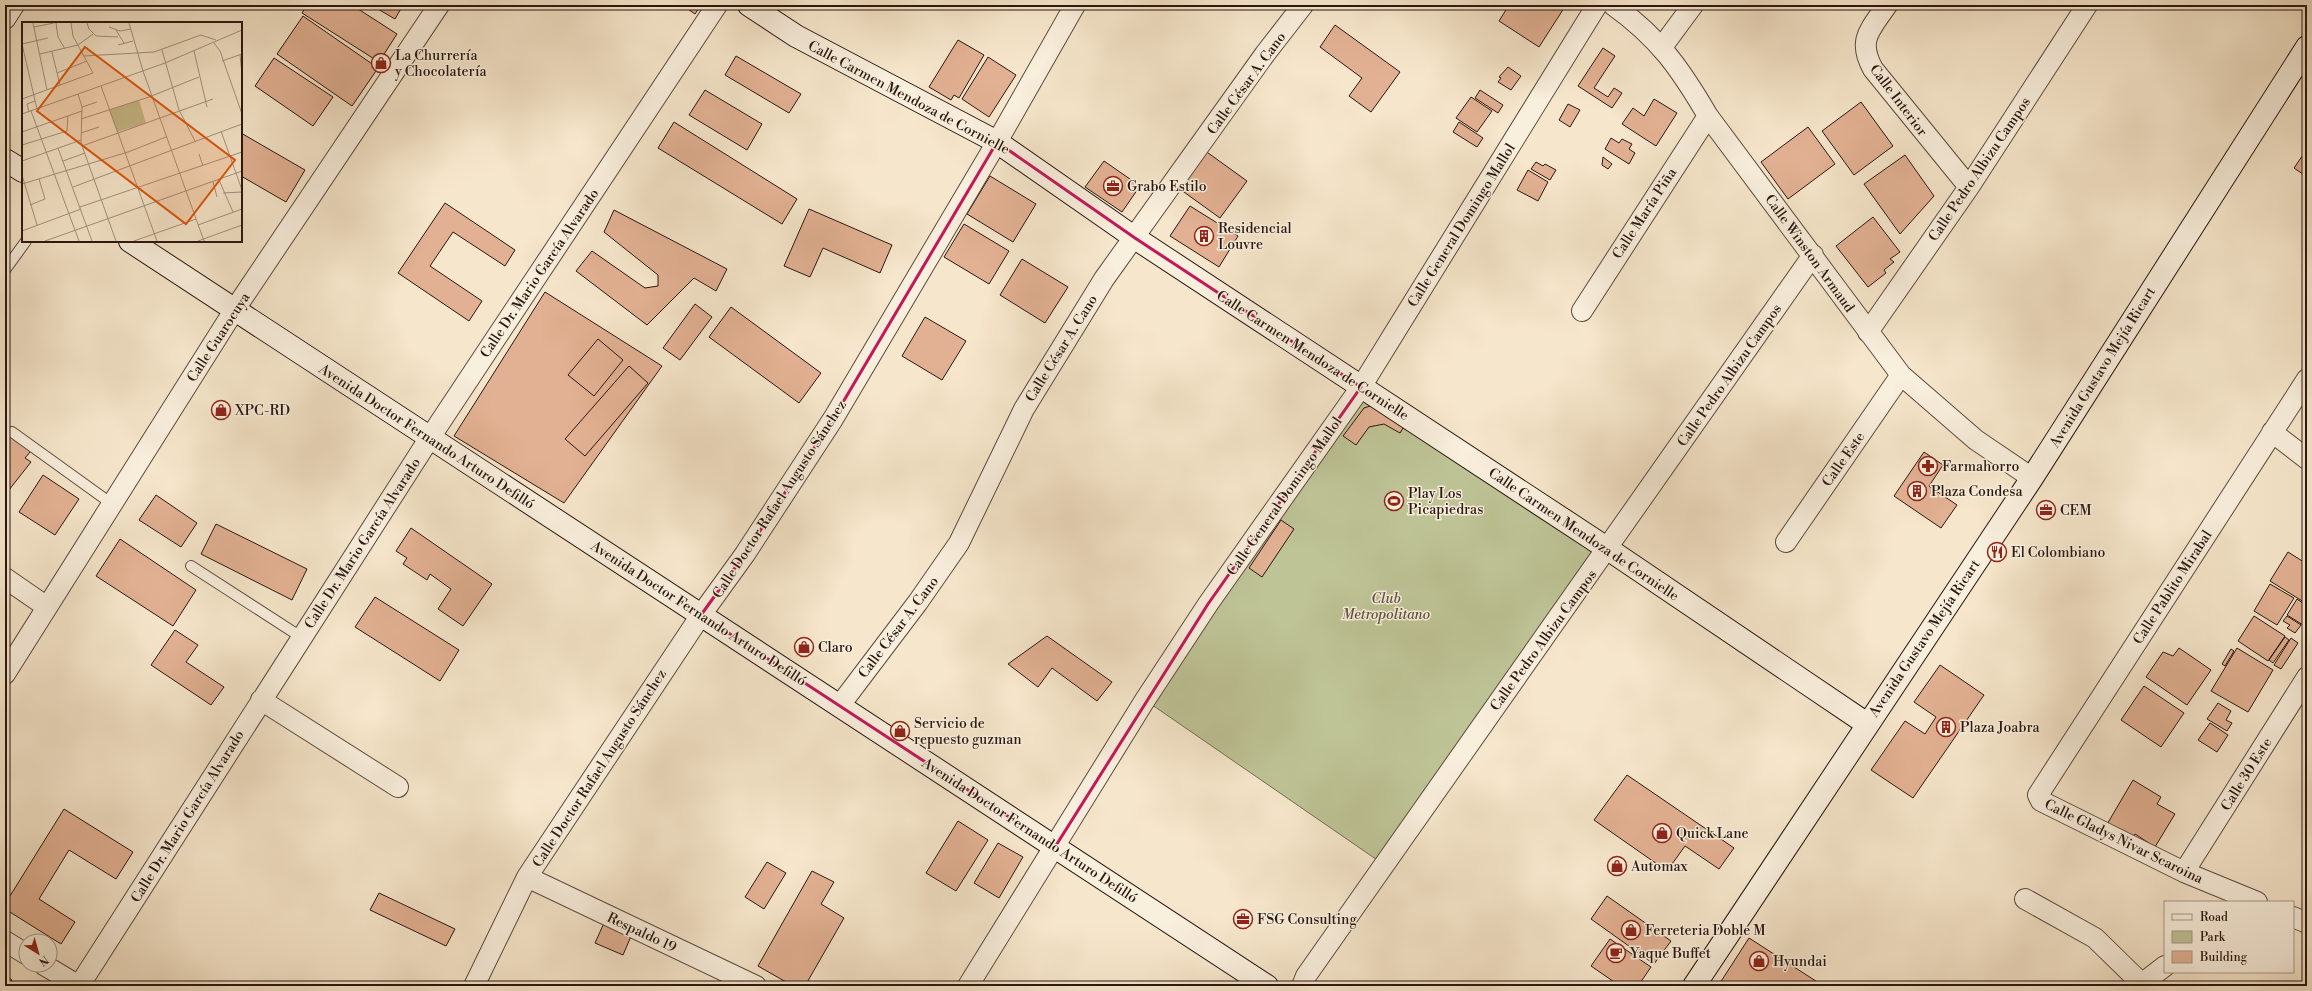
<svg xmlns="http://www.w3.org/2000/svg" width="2312" height="991" font-family="'Libre Bodoni',serif">
<style>
.green{fill:#bec496;stroke:#746e53}
.building{fill:#e2b193;stroke:#291710}
.lines{fill:none;stroke-linecap:round;stroke-linejoin:round}
.lane-casing{stroke:#5c4b3f;stroke-width:12}
.street-casing{stroke:#5c4b3f;stroke-width:22}
.secondary-casing{stroke:#291710;stroke-width:24}
.lane{stroke:#f9efdd;stroke-width:10}
.street{stroke:#f9efdd;stroke-width:20}
.secondary{stroke:#f9efdd;stroke-width:22}
.marked{fill:none;stroke:#c2185b;stroke-width:3;stroke-linejoin:round}
.labels{text-anchor:middle;stroke-width:3;stroke-linejoin:round;paint-order:stroke}
.poi-label{font-size:14px;fill:#291710;stroke:#f9efdd;text-anchor:start}
.street-label{font-size:14px;fill:#291710;stroke:#f9efdd}
.park-label{font-size:14px;font-style:italic;fill:#5d543f;stroke:#f9efdd}
.inset-road{fill:none;stroke:#a49380;stroke-width:1}
.view{fill:#de560c;fill-opacity:0.15;stroke:#de560c;stroke-width:2}
.inset-edge{fill:none;stroke:#291710;stroke-width:2}
</style>
<rect width="100%" height="100%" fill="#f6e6cb"/>
<filter id="stains"><feTurbulence type="fractalNoise" baseFrequency=".005" numOctaves="4"/><feColorMatrix values="0 0 0 0 .2 0 0 0 0 .09 0 0 0 0 .02 0 0 0 .5 -.17"/></filter>
<radialGradient id="worn" r=".72"><stop offset=".6" stop-color="#630" stop-opacity="0"/><stop offset="1" stop-color="#630" stop-opacity=".3"/></radialGradient>
<path class="green" d="M 1361,387 L 1608,549 L 1383,864 L 1145,700 Z"/>
<path class="building" d="M 307,5 L 352,5 L 397,34 L 379,62 L 302,13 Z
M 371,5 L 403,5 L 395,19 Z
M 682,5 L 701,5 L 695,14 Z
M 1509,5 L 1566,5 L 1539,47 L 1499,21 Z
M 303,16 L 378,68 L 352,106 L 277,54 Z
M 1335,25 L 1400,72 L 1371,112 L 1349,96 L 1362,78 L 1320,47 Z
M 958,40 L 984,55 L 959,98 L 954,95 L 951,100 L 929,87 Z
M 1603,48 L 1615,56 L 1594,88 L 1608,97 L 1614,88 L 1622,93 L 1612,108 L 1578,86 Z
M 736,56 L 801,94 L 789,113 L 725,75 Z
M 988,57 L 1016,75 L 989,117 L 962,99 Z
M 274,58 L 333,97 L 313,126 L 255,86 Z
M 1508,67 L 1521,76 L 1511,90 L 1498,82 L 1501,78 L 1499,77 Z
M 705,90 L 762,124 L 747,150 L 689,115 Z
M 1480,90 L 1503,105 L 1498,113 L 1475,98 Z
M 1471,97 L 1492,111 L 1477,132 L 1456,118 Z
M 1654,99 L 1677,113 L 1656,146 L 1622,124 L 1633,108 L 1644,116 Z
M 1861,102 L 1893,146 L 1854,175 L 1822,131 Z
M 1568,104 L 1580,110 L 1570,127 L 1559,120 Z
M 674,122 L 797,199 L 782,224 L 658,148 Z
M 1459,122 L 1483,138 L 1477,147 L 1453,132 Z
M 1808,127 L 1835,164 L 1788,199 L 1761,162 Z
M 241,133 L 305,170 L 286,202 L 241,176 Z
M 1611,138 L 1619,143 L 1622,139 L 1632,144 L 1629,149 L 1635,153 L 1629,164 L 1605,149 Z
M 2307,149 L 2307,177 L 2294,168 Z
M 1204,150 L 1247,181 L 1220,218 L 1177,187 Z
M 1905,155 L 1934,196 L 1900,234 L 1864,184 Z
M 1603,157 L 1612,164 L 1608,169 L 1602,165 Z
M 1104,161 L 1140,186 L 1122,212 L 1085,187 Z
M 1536,162 L 1543,166 L 1545,164 L 1556,170 L 1550,180 L 1531,169 Z
M 1528,170 L 1548,182 L 1538,201 L 1517,190 Z
M 990,176 L 1036,204 L 1013,242 L 967,214 Z
M 445,203 L 515,250 L 505,266 L 453,232 L 430,266 L 482,301 L 469,321 L 398,273 Z
M 1190,206 L 1238,236 L 1219,267 L 1170,236 Z
M 809,209 L 892,245 L 880,273 L 823,248 L 810,277 L 784,266 Z
M 614,210 L 727,269 L 716,291 L 694,278 L 647,325 L 576,271 L 592,251 L 645,288 L 658,286 L 658,275 L 604,232 Z
M 1873,217 L 1900,252 L 1890,259 L 1894,262 L 1884,270 L 1886,273 L 1868,287 L 1836,246 Z
M 964,224 L 1009,251 L 989,284 L 944,257 Z
M 1022,259 L 1068,287 L 1045,323 L 1000,295 Z
M 545,292 L 662,366 L 564,503 L 454,436 Z
M 695,304 L 712,317 L 680,360 L 663,348 Z
M 731,307 L 821,373 L 799,403 L 709,337 Z
M 925,317 L 966,341 L 942,380 L 902,356 Z
M 598,339 L 623,360 L 594,396 L 568,375 Z
M 629,366 L 648,383 L 585,456 L 565,439 Z
M 1373,405 L 1405,425 L 1400,433 L 1384,424 L 1369,427 L 1356,445 L 1343,436 L 1364,408 Z
M 5,431 L 31,451 L 25,458 L 31,462 L 5,495 Z
M 1924,452 L 1943,465 L 1929,486 L 1957,505 L 1941,528 L 1894,496 Z
M 43,475 L 79,499 L 55,535 L 19,512 Z
M 156,495 L 197,523 L 181,547 L 139,520 Z
M 1281,520 L 1294,529 L 1262,577 L 1249,568 Z
M 216,524 L 307,569 L 292,600 L 201,554 Z
M 411,528 L 492,584 L 463,626 L 438,609 L 451,589 L 430,574 L 427,580 L 403,564 L 407,558 L 396,551 Z
M 120,539 L 196,590 L 173,626 L 96,576 Z
M 2288,552 L 2307,564 L 2307,604 L 2270,581 Z
M 2270,584 L 2294,598 L 2277,625 L 2254,611 Z
M 375,597 L 459,650 L 440,681 L 355,627 Z
M 2297,599 L 2307,606 L 2307,618 L 2303,625 L 2287,615 Z
M 2254,616 L 2285,636 L 2268,661 L 2238,641 Z
M 2287,616 L 2301,625 L 2295,633 L 2287,628 L 2290,625 L 2283,621 Z
M 175,630 L 198,645 L 186,662 L 224,687 L 211,705 L 151,665 Z
M 1047,636 L 1112,682 L 1097,701 L 1052,668 L 1038,687 L 1008,664 Z
M 2285,637 L 2289,640 L 2273,663 L 2269,660 Z
M 2291,638 L 2298,643 L 2281,669 L 2274,665 Z
M 2179,648 L 2211,670 L 2187,705 L 2146,677 L 2163,652 L 2173,656 Z
M 2237,648 L 2273,670 L 2248,712 L 2211,691 Z
M 2231,649 L 2234,651 L 2225,666 L 2222,664 Z
M 1940,665 L 1984,695 L 1913,798 L 1871,770 L 1905,721 L 1925,734 L 1936,717 L 1914,702 Z
M 2144,686 L 2184,713 L 2161,747 L 2121,720 Z
M 2218,703 L 2231,711 L 2226,720 L 2232,723 L 2227,731 L 2207,719 Z
M 2210,723 L 2228,735 L 2217,752 L 2198,740 Z
M 1627,775 L 1734,848 L 1719,869 L 1685,846 L 1667,871 L 1594,820 Z
M 2133,780 L 2161,797 L 2157,804 L 2175,814 L 2155,847 L 2135,834 L 2131,841 L 2106,826 Z
M 64,809 L 133,852 L 116,879 L 69,850 L 39,899 L 75,922 L 61,944 L 5,909 L 5,904 Z
M 958,821 L 988,840 L 956,891 L 926,873 Z
M 998,843 L 1023,857 L 999,898 L 974,883 Z
M 767,862 L 786,873 L 764,909 L 745,897 Z
M 812,871 L 834,882 L 821,904 L 844,918 L 805,986 L 793,986 L 758,966 Z
M 379,893 L 455,929 L 446,946 L 370,910 Z
M 1607,896 L 1671,941 L 1654,964 L 1591,919 Z
M 604,923 L 632,934 L 623,955 L 595,943 Z
M 1749,938 L 1819,983 L 1818,986 L 1718,986 Z
M 1610,939 L 1651,967 L 1638,986 L 1620,986 L 1591,966 Z
M 5,975 L 12,980 L 8,986 L 5,986 Z"/>
<g class="lines">
<g class="lane-casing">
<path id="lane" d="M 5,270 L 26,241
M 12,432 L 112,504
M 191,566 L 301,637"/>
</g>
<g class="street-casing">
<path id="street" d="M 1613,5 C 1658,37 1680,68 1708,116 L 1901,375 L 1976,440 L 2032,478
M 1887,5 C 1870,30 1857,40 1873,69 L 1969,187
M 5,19 L 14,5
M 1662,47 L 1693,5
M 1582,311 L 1708,116
M 1868,332 L 1969,187 L 2087,5
M 2272,432 L 2307,459
M 1786,542 L 1901,375
M 5,578 L 47,607
M 5,674 L 235,309 L 439,5
M 261,700 L 398,787
M 840,705 L 918,602 L 959,543 L 1024,409 L 1104,279 L 1265,54 L 1303,5
M 2184,872 L 2307,677
M 527,877 L 756,986
M 2025,899 L 2095,938 L 2142,984
M 2257,902 L 2184,872 L 2041,801 L 2038,795 L 2307,379
M 2293,917 L 2307,923
M 5,941 L 26,954
M 44,965 L 79,986
M 79,986 L 429,439 L 717,5
M 474,986 L 527,877 L 701,615 L 745,554 L 833,419 L 997,142 L 1075,5
M 968,986 L 1145,700 L 1208,604 L 1361,387 L 1597,5
M 1302,986 L 1306,976 L 1813,255
M 2139,986 L 2165,966"/>
</g>
<g class="secondary-casing">
<path id="secondary" d="M 749,5 L 796,36 L 997,142 L 1135,238 L 1608,549 L 1867,724
M 5,160 L 23,171
M 130,241 L 1267,986
M 1694,986 L 2032,478 L 2307,47"/>
</g>
<use href="#lane" class="lane"/>
<use href="#street" class="street"/>
<use href="#secondary" class="secondary"/>
</g>
<path class="marked" d="M 997,142 L 1135,238 L 1361,387 L 1208,604 L 1055,847 L 701,615 L 745,554 L 833,419 Z"/>
<defs>
<g id="shop-ring" transform="scale(1)"><circle r="9.5" fill="#f9efdd" stroke="#8f2418" stroke-width="1.5"/><path d="M-5-2.5h2.3a2.7 3.5 0 0 1 5.4 0H5L5.5 6h-11ZM-1.5-2.5h3a1.5 2.3 0 0 0-3 0Z" fill="#8f2418"/></g>
<g id="office-ring" transform="scale(1)"><circle r="9.5" fill="#f9efdd" stroke="#8f2418" stroke-width="1.5"/><path d="M-6-3h4V-5.5h4V-3h4V5H-6ZM-1-4.5V-3h2v-1.5ZM-6 0V1H6V0Z" fill="#8f2418"/></g>
<g id="building-ring" transform="scale(1)"><circle r="9.5" fill="#f9efdd" stroke="#8f2418" stroke-width="1.5"/><path d="M-4-6H4V6H1V3H-1V6H-4ZM-2.5-4.3h1.7v1.8h-1.7ZM.8-4.3h1.7v1.8H.8ZM-2.5-1h1.7V.8h-1.7ZM.8-1h1.7V.8H.8Z" fill="#8f2418"/></g>
<g id="pharmacy-ring" transform="scale(1)"><circle r="9.5" fill="#f9efdd" stroke="#8f2418" stroke-width="1.5"/><path d="M-2-6h4v4h4v4h-4v4h-4v-4h-4v-4h4Z" fill="#8f2418"/></g>
<g id="stadium-ring" transform="scale(1)"><circle r="9.5" fill="#f9efdd" stroke="#8f2418" stroke-width="1.5"/><path d="M0-5a6.5 5 0 1 0 0 10a6.5 5 0 1 0 0-10ZM-3.5-1.8h7v3.6h-7Z" fill="#8f2418"/></g>
<g id="restaurant-ring" transform="scale(1)"><circle r="9.5" fill="#f9efdd" stroke="#8f2418" stroke-width="1.5"/><path d="M-5-6h1v4h1v-4h1v4h1v-4h1v5L-1.5 .5V6h-2V.5L-5-1ZM5-6V6H3V1.5H1.5Q1.5-4 5-6Z" fill="#8f2418"/></g>
<g id="cafe-ring" transform="scale(1)"><circle r="9.5" fill="#f9efdd" stroke="#8f2418" stroke-width="1.5"/><path d="M-5.5-4.5H6V0H3Q3 3.5 0 3.5H-2.5Q-5.5 3.5-5.5 0ZM3-3.2v2h1.7v-2ZM-6 4.5H4V6H-6Z" fill="#8f2418"/></g>
</defs>
<g fill-rule="evenodd">
<use href="#shop-ring" x="381" y="63"/>
<use href="#office-ring" x="1113" y="186"/>
<use href="#building-ring" x="1204" y="236"/>
<use href="#shop-ring" x="221" y="410"/>
<use href="#pharmacy-ring" x="1928" y="466"/>
<use href="#building-ring" x="1917" y="491"/>
<use href="#stadium-ring" x="1394" y="501"/>
<use href="#office-ring" x="2046" y="510"/>
<use href="#restaurant-ring" x="1997" y="552"/>
<use href="#shop-ring" x="804" y="647"/>
<use href="#building-ring" x="1946" y="727"/>
<use href="#shop-ring" x="900" y="731"/>
<use href="#shop-ring" x="1662" y="833"/>
<use href="#shop-ring" x="1617" y="866"/>
<use href="#office-ring" x="1243" y="919"/>
<use href="#shop-ring" x="1631" y="930"/>
<use href="#cafe-ring" x="1616" y="953"/>
<use href="#shop-ring" x="1759" y="961"/>
</g>
<g class="labels">
<g class="poi-label">
<text x="395" y="60">La Churrería<tspan x="395" dy="16">y Chocolatería</tspan></text>
<text x="1127" y="191">Grabo Estilo</text>
<text x="1218" y="233">Residencial<tspan x="1218" dy="16">Louvre</tspan></text>
<text x="235" y="415">XPC-RD</text>
<text x="1942" y="471">Farmahorro</text>
<text x="1931" y="496">Plaza Condesa</text>
<text x="1408" y="498">Play Los<tspan x="1408" dy="16">Picapiedras</tspan></text>
<text x="2060" y="515">CEM</text>
<text x="2011" y="557">El Colombiano</text>
<text x="818" y="652">Claro</text>
<text x="914" y="728">Servicio de<tspan x="914" dy="16">repuesto guzman</tspan></text>
<text x="1960" y="732">Plaza Joabra</text>
<text x="1676" y="838">Quick Lane</text>
<text x="1631" y="871">Automax</text>
<text x="1257" y="924">FSG Consulting</text>
<text x="1645" y="935">Ferreteria Doble M</text>
<text x="1630" y="958">Yaque Buffet</text>
<text x="1773" y="966">Hyundai</text>
</g>
<g class="street-label">
<text transform="translate(1246 83) rotate(-54)" y="5">Calle César A. Cano</text>
<text transform="translate(909 97) rotate(28)" y="5">Calle Carmen Mendoza de Cornielle</text>
<text transform="translate(1899 100) rotate(53)" y="5">Calle Interior</text>
<text transform="translate(1979 169) rotate(-56)" y="5">Calle Pedro Albizu Campos</text>
<text transform="translate(1644 213) rotate(-57)" y="5">Calle María Piña</text>
<text transform="translate(1461 225) rotate(-58)" y="5">Calle General Domingo Mallol</text>
<text transform="translate(1810 253) rotate(54)" y="5">Calle Winston Armaud</text>
<text transform="translate(539 273) rotate(-56)" y="5">Calle Dr. Mario García Alvarado</text>
<text transform="translate(218 337) rotate(-57)" y="5">Calle Guarocuya</text>
<text transform="translate(1061 348) rotate(-58)" y="5">Calle César A. Cano</text>
<text transform="translate(1313 355) rotate(33)" y="5">Calle Carmen Mendoza de Cornielle</text>
<text transform="translate(2102 367) rotate(-58)" y="5">Avenida Gustavo Mejía Ricart</text>
<text transform="translate(1729 375) rotate(-55)" y="5">Calle Pedro Albizu Campos</text>
<text transform="translate(427 436) rotate(33)" y="5">Avenida Doctor Fernando Arturo Defilló</text>
<text transform="translate(1843 459) rotate(-55)" y="5">Calle Este</text>
<text transform="translate(1284 496) rotate(-55)" y="5">Calle General Domingo Mallol</text>
<text transform="translate(779 499) rotate(-57)" y="5">Calle Doctor Rafael Augusto Sánchez</text>
<text transform="translate(1584 534) rotate(34)" y="5">Calle Carmen Mendoza de Cornielle</text>
<text transform="translate(362 543) rotate(-57)" y="5">Calle Dr. Mario García Alvarado</text>
<text transform="translate(2172 587) rotate(-57)" y="5">Calle Pablito Mirabal</text>
<text transform="translate(699 613) rotate(33)" y="5">Avenida Doctor Fernando Arturo Defilló</text>
<text transform="translate(898 627) rotate(-53)" y="5">Calle César A. Cano</text>
<text transform="translate(1924 638) rotate(-56)" y="5">Avenida Gustavo Mejía Ricart</text>
<text transform="translate(1543 640) rotate(-54)" y="5">Calle Pedro Albizu Campos</text>
<text transform="translate(599 768) rotate(-57)" y="5">Calle Doctor Rafael Augusto Sánchez</text>
<text transform="translate(2246 774) rotate(-58)" y="5">Calle 30 Este</text>
<text transform="translate(187 816) rotate(-58)" y="5">Calle Dr. Mario García Alvarado</text>
<text transform="translate(1030 830) rotate(33)" y="5">Avenida Doctor Fernando Arturo Defilló</text>
<text transform="translate(2124 841) rotate(26)" y="5">Calle Gladys Nivar Scaroina</text>
<text transform="translate(642 932) rotate(25)" y="5">Respaldo 19</text>
</g>
<g class="park-label">
<text x="1386" y="603">Club<tspan x="1386" dy="16">Metropolitano</tspan></text>
</g>
</g>
<g transform="translate(22 22)">
<rect width="220" height="220" fill="#f6e6cb"/>
<path d="M 117,78 L 124,101 L 95,110 L 87,88 Z" fill="#bec496"/>
<path class="inset-road" d="M 11,1 L 25,68M 34,1 L 36,15 L 43,27M 65,1 L 67,7 L 74,14 L 96,15M 107,1 L 121,49 L 182,219M 12,5 L 32,1M 87,5 L 98,9 L 109,7M 94,8 L 102,21M 192,21 L 198,29 L 220,92M 0,22 L 15,87M 0,22 L 26,16M 96,23 L 111,19M 140,28 L 157,88 L 173,119M 172,29 L 185,85M 30,30 L 38,63M 18,32 L 56,23 L 71,12M 218,33 L 220,52M 62,34 L 132,30 L 179,13 L 194,18M 200,39 L 220,32M 35,51 L 65,39M 79,64 L 135,219M 56,72 L 60,85 L 59,121 L 94,219M 0,77 L 71,51 L 51,14 L 49,1M 60,85 L 75,80M 9,89 L 57,219M 7,90 L 5,82 L 13,79M 0,92 L 143,41 L 220,8M 59,97 L 127,75 L 177,55M 199,109 L 220,168M 0,110 L 60,89M 59,111 L 77,105M 0,123 L 45,109 L 46,94M 60,124 L 191,77M 36,126 L 70,219M 177,132 L 181,144M 0,139 L 59,118M 41,139 L 63,131M 0,153 L 15,203M 197,158 L 211,190M 191,160 L 195,175M 0,162 L 106,130 L 144,115M 51,165 L 220,102M 201,171 L 220,170M 8,183 L 23,177 L 17,157M 58,185 L 220,130M 176,203 L 220,187M 0,209 L 59,187M 23,219 L 220,149M 112,219 L 174,197M 176,219 L 220,203"/>
<path class="view" d="M 63,25 L 213,138 L 164,202 L 15,89 Z"/>
<rect width="220" height="220" class="inset-edge"/>
</g>
<rect width="2312" height="991" fill="none" stroke="#f6e6cb" stroke-width="20"/>
<rect x="6" y="6" width="2300" height="979" fill="none" stroke="#291710" stroke-width="2"/>
<rect x="10" y="10" width="2292" height="971" fill="none" stroke="#291710"/>
<rect x="2164" y="901" width="130" height="72" fill="#f9efdd" stroke="#a6998b"/>
<rect x="2172" y="914" width="20" height="6" fill="#f9efdd" stroke="#a6998b"/>
<text x="2200" y="921" font-size="12" fill="#291710">Road</text>
<rect x="2172" y="931" width="20" height="12" fill="#bec496" stroke="#a6998b"/>
<text x="2200" y="941" font-size="12" fill="#291710">Park</text>
<rect x="2172" y="951" width="20" height="12" fill="#e2b193" stroke="#a6998b"/>
<text x="2200" y="961" font-size="12" fill="#291710">Building</text>
<g transform="translate(38 953) rotate(143)"><circle r="19" fill="#f9efdd" stroke="#a6998b"/>
<path d="M0-3L7 15L0 10L-7 15Z" fill="#8f2418"/>
<text y="-6" font-size="11" font-weight="bold" text-anchor="middle" fill="#291710">N</text>
</g>
<rect width="100%" height="100%" filter="url(#stains)"/>
<rect width="100%" height="100%" fill="url(#worn)"/>
</svg>
